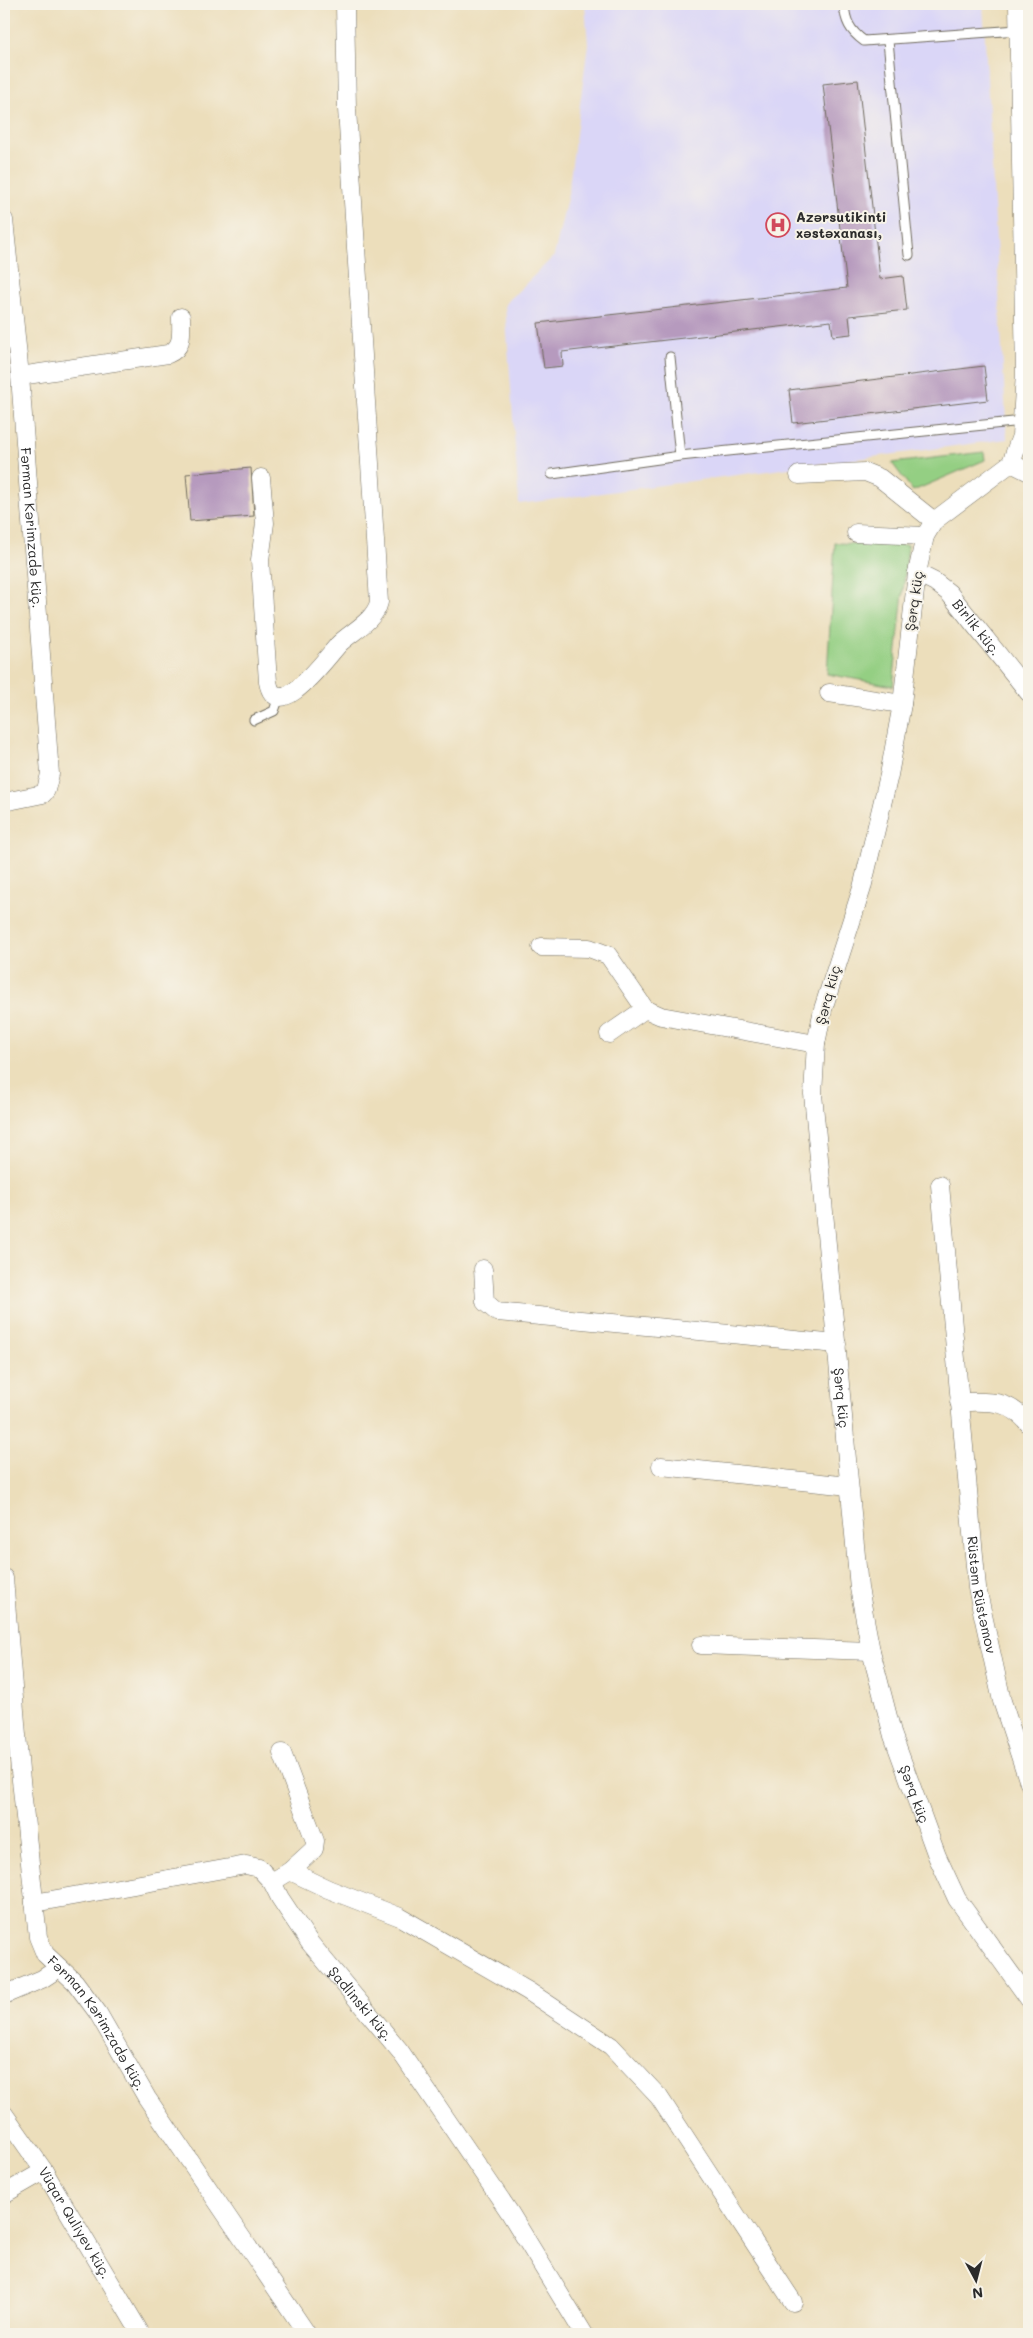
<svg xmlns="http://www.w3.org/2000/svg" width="1033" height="2338" font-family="Mali,sans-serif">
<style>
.built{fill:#dad6f7}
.green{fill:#94cf83;stroke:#607d57}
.building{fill:#b69abe}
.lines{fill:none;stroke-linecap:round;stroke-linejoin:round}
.lane-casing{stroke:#6f6a5d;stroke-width:11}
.street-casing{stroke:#6f6a5d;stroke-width:19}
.lane{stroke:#fff;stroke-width:9}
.street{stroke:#fff;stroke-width:18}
.labels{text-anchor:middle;stroke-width:4;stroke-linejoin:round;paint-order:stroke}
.poi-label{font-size:14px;font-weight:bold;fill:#2b2b2b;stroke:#f7f3e8;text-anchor:start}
.street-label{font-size:14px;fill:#2b2b2b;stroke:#f7f3e8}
</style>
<rect width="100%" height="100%" fill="#f7f3e8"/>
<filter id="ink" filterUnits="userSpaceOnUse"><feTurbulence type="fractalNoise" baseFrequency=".02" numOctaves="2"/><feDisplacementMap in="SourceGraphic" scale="10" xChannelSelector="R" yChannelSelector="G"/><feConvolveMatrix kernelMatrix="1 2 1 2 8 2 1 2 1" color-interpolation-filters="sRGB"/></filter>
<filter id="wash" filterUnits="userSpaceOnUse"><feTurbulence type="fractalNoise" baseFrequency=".0096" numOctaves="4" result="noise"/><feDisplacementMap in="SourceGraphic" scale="20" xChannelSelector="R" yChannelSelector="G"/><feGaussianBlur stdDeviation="1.12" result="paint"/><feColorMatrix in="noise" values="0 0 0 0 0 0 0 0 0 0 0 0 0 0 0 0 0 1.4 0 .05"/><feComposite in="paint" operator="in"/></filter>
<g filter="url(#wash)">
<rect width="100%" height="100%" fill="#ecdebb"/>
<path class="built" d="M 585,4 L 983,4 L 1007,439 L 519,504 L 505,304 L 554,256 L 568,194 L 588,44 Z"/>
<path class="green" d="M 984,452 L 985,460 L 913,491 L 892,463 Z
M 835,543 L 908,545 L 893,686 L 827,674 Z"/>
<g id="blocks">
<path class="building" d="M 858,80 L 880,279 L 903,276 L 907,310 L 849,316 L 851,334 L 833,336 L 831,321 L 562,352 L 563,366 L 544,368 L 538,323 L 847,288 L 823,84 Z
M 984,366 L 988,400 L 793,423 L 789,390 Z
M 251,468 L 254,516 L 190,521 L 186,474 Z"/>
</g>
</g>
<g filter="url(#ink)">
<use href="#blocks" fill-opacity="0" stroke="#6f6a5d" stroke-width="1"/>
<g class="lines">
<g class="lane-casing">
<path id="lane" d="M 844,4 C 845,21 850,31 864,41 L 1018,30
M 888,41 L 909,255
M 670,357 L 680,456
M 552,474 L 680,456 L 1023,421
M 254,720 L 274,711 L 279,697"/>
</g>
<g class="street-casing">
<g id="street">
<path id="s1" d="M 1018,4 L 1025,373 L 1021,436 L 1011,463 L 934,521 L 925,536 L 917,573 L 902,704 L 889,775 L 862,888 L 823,1009 L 816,1044 L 813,1094 L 859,1588 L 871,1651 L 893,1736 L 937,1856 L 957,1899 L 1029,1999"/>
<path id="s2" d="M 4,220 L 20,376 L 50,774 L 46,790 L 43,794 L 4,802"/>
<path d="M 20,376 L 168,354 C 184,348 181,332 181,317"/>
<path d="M 1011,463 L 1029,472"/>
<path d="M 799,475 L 865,472 L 880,478 L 934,521"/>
<path d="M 261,478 L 265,523 L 260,560 L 268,682 C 277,728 328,655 340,643 C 353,631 375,620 379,602 L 347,109 L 345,4"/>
<path d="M 856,533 L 925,536"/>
<path id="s3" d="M 917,573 L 935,582 L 949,593 L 1029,693"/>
<path d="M 829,693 L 902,704"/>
<path d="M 541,947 L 589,948 L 608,955 L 645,1009 L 661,1016 L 816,1044"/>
<path d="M 609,1034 L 645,1009"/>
<path id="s4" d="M 940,1185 L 977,1588 L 1002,1701 L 1029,1783"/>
<path d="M 483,1269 L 485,1302 L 497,1312 L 837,1344"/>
<path d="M 959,1402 C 990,1402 1007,1398 1029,1424"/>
<path d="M 661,1466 L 849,1486"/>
<path id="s5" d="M 4,1578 L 20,1771 L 38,1937 L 45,1954 L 75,1982 L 98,2013 L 147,2098 L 307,2334"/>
<path d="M 701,1645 L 871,1651"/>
<path d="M 282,1753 L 315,1841 L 314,1849 L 290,1871"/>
<path d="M 272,1882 L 290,1871 L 328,1889 L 400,1917 L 528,1991 L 611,2046 L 659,2097 L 793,2302"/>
<path id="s6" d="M 34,1903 L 246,1865 L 259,1868 L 272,1882 L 280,1898 L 310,1943 L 400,2051 L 510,2213 L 584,2334"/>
<path d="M 4,1995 L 42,1979 L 59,1968"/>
<path id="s7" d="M 4,2114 L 44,2171 L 141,2334"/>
<path d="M 4,2194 L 44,2171"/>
</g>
</g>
<use href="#lane" class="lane"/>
<use href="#street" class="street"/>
</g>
</g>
<defs>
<g id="hospital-ring" transform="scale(1.25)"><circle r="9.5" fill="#f7f3e8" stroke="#d1495b" stroke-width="1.5"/><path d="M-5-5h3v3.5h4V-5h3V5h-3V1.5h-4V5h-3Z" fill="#d1495b"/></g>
</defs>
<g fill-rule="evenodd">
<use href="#hospital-ring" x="778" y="225"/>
</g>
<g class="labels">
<g class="poi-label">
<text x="796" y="222">Azərsutikinti<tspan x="796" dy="16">xəstəxanası,</tspan></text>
</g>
<g class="street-label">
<text dy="5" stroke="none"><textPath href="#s2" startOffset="309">Fərman Kərimzadə küç.</textPath></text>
<text transform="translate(914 601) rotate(-82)" y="5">Şərq küç</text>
<text dy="5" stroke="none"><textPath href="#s3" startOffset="82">Birlik küç.</textPath></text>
<text transform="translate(828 995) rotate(-75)" y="5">Şərq küç</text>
<text dy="5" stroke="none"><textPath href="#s1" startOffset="1451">Şərq küç</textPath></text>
<text dy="5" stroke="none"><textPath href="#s4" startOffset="412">Rüstəm Rüstəmov</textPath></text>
<text dy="5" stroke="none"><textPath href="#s1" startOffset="1856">Şərq küç</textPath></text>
<text dy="5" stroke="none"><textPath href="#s6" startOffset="399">Şadlinski küç.</textPath></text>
<text dy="5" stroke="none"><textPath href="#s5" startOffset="466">Fərman Kərimzadə küç.</textPath></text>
<text dy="5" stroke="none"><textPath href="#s7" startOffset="130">Vüqar Quliyev küç.</textPath></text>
</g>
</g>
<rect width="1033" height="2338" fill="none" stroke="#f7f3e8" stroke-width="20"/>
<g transform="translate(976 2280) rotate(173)" stroke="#f7f3e8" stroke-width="4" paint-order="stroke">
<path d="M0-4L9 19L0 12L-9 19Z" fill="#2b2b2b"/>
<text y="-8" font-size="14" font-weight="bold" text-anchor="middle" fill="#2b2b2b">N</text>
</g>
</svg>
